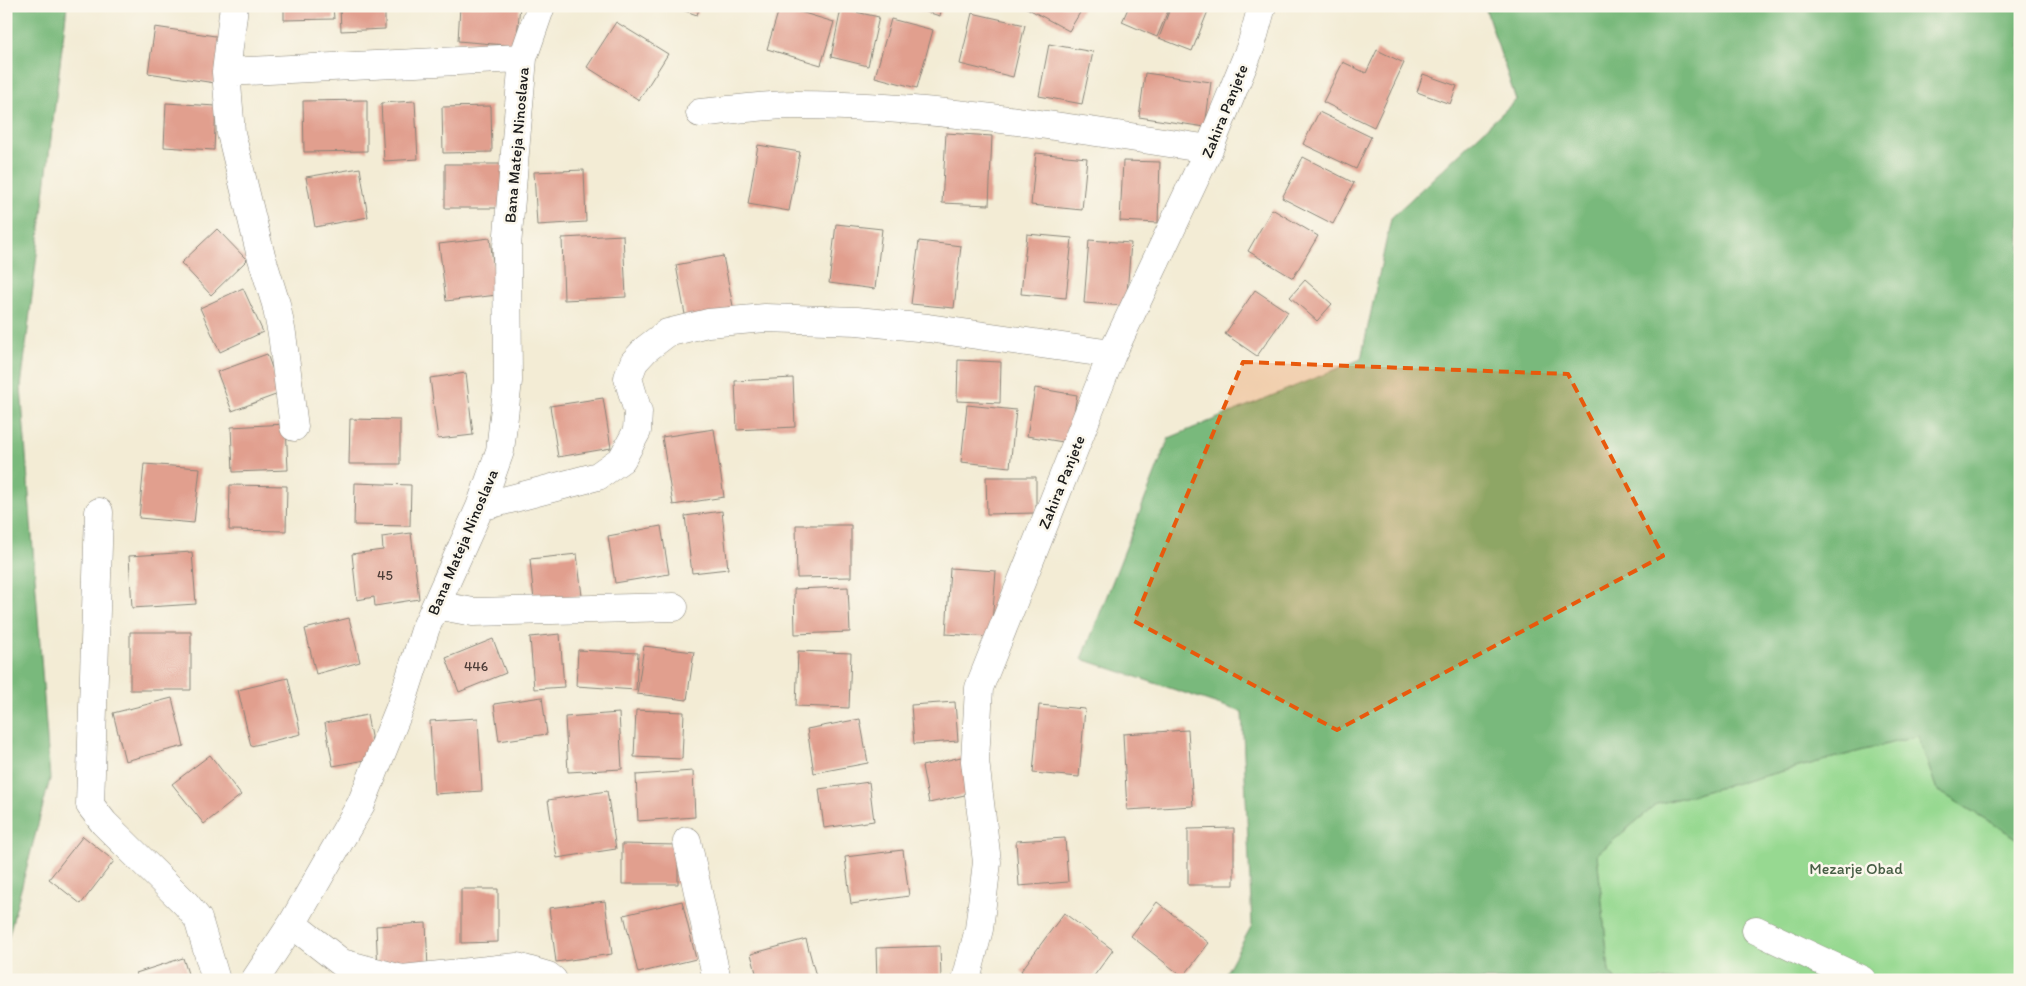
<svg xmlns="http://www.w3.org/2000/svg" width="2026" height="986" font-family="Itim,sans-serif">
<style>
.green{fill:#97d991;stroke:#5a7a56}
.forest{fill:#79b97b;stroke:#4a6a4c}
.building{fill:#e19f8e}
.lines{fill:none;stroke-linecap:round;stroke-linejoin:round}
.minor-casing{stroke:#888478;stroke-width:29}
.minor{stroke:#fff;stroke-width:28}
.marked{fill:#e8590c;fill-opacity:0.2;stroke:#e8590c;stroke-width:4;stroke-dasharray:10 6;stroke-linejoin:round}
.labels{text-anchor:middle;stroke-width:5;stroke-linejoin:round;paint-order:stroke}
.number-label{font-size:14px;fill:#4d3d38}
.street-label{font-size:16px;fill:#1c1c1c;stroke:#fbf7ec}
.park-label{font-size:16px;fill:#475e45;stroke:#fbf7ec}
</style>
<rect width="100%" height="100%" fill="#fbf7ec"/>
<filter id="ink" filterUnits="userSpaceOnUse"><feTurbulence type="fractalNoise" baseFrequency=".02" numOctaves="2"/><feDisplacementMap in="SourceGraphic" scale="10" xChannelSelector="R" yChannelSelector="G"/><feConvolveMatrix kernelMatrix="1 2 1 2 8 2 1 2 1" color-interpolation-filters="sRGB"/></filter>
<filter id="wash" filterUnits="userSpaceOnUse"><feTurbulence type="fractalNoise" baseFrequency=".0096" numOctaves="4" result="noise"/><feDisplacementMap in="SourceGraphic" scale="20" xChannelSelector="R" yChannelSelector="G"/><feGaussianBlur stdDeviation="1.12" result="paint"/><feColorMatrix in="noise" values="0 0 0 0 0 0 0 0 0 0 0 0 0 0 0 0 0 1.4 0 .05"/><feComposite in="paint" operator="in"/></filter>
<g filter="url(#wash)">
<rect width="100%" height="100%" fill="#f3ecd5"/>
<path class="green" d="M 1918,736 L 1937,790 L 2020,840 L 2020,980 L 1616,980 L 1609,972 L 1597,854 L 1657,804 Z"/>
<path class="forest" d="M 6,6 L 67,6 L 21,387 L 50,779 L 6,946 Z
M 1486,6 L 2020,6 L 2020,840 L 1937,790 L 1918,736 L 1657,804 L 1597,854 L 1609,972 L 1616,980 L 1222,980 L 1252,925 L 1242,712 L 1082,659 L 1169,438 L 1361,359 L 1391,218 L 1516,100 L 1486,10 Z"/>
<g id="blocks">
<path class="building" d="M 284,6 L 333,6 L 334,19 L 284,20 Z
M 340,6 L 385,6 L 385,29 L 341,31 Z
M 460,6 L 520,6 L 516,46 L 458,41 Z
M 671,6 L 700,6 L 697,15 Z
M 780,6 L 834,22 L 821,65 L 767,49 Z
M 906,6 L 942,6 L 940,16 Z
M 1023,6 L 1084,6 L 1069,31 Z
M 1129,6 L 1170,6 L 1157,37 L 1122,22 Z
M 1171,6 L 1210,6 L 1192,51 L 1159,38 Z
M 841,9 L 879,17 L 868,66 L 831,57 Z
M 972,13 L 1025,25 L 1013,77 L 960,64 Z
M 891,19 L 933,30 L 917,88 L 875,77 Z
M 616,22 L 668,54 L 639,100 L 587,67 Z
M 155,27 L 222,37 L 215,83 L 148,73 Z
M 1049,44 L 1093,52 L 1082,104 L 1039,96 Z
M 1377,50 L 1404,63 L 1374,127 L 1323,102 L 1343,62 L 1366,73 Z
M 1145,73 L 1211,82 L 1205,127 L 1139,117 Z
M 1423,74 L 1457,86 L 1450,104 L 1417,92 Z
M 367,100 L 367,151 L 304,152 L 303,101 Z
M 415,101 L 418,159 L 384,161 L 381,103 Z
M 166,103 L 216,106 L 214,150 L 164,147 Z
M 491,106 L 492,152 L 443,153 L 442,107 Z
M 1319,112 L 1371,137 L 1356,169 L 1303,144 Z
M 946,133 L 992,136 L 989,205 L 942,203 Z
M 758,145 L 800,152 L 789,211 L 748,204 Z
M 1036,153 L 1087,158 L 1082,210 L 1031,205 Z
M 1303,157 L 1354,183 L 1333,224 L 1282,198 Z
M 1123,161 L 1160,162 L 1158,223 L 1120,221 Z
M 445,164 L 503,164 L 503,208 L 445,208 Z
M 360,168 L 368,217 L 315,227 L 306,177 Z
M 584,170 L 586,222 L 537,225 L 534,172 Z
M 1272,209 L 1318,236 L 1293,278 L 1248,251 Z
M 836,224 L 882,229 L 875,289 L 829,283 Z
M 217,229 L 247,260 L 211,295 L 181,263 Z
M 1027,234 L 1072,238 L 1066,298 L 1021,294 Z
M 623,235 L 626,297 L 564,300 L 562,238 Z
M 490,238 L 497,295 L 446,301 L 439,244 Z
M 1089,240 L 1131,243 L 1126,306 L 1084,303 Z
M 919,241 L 961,246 L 954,308 L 911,304 Z
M 723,256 L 734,311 L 686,320 L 676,265 Z
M 1305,280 L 1332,304 L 1317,321 L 1290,297 Z
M 243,288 L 263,332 L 220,352 L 200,308 Z
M 1255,290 L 1288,312 L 1257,356 L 1225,334 Z
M 267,354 L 281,393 L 232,411 L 217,372 Z
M 958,360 L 1001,362 L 1000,403 L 957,401 Z
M 466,373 L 473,435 L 438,439 L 430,378 Z
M 793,378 L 795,427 L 737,430 L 735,381 Z
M 1035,388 L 1077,395 L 1069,443 L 1027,436 Z
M 603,398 L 611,448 L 558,457 L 550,406 Z
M 967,405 L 1016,410 L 1010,467 L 961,462 Z
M 350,419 L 400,420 L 400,464 L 349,464 Z
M 286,424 L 288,470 L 233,472 L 231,427 Z
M 714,429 L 724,497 L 673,505 L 662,437 Z
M 144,464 L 200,468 L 194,523 L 139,518 Z
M 986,477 L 1036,477 L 1036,513 L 987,514 Z
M 355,483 L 411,485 L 410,526 L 354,525 Z
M 230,485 L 287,486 L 286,531 L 229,530 Z
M 722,511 L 728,569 L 692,573 L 685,516 Z
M 796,525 L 851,525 L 851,577 L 797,578 Z
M 661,526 L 669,574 L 615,583 L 608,536 Z
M 411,533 L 419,599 L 375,606 L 374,597 L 357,600 L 352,554 L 383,550 L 382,537 Z
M 192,552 L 196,604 L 132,608 L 129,556 Z
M 577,554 L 582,596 L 534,601 L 530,559 Z
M 950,568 L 996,571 L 991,637 L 946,634 Z
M 848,587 L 850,632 L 795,634 L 794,589 Z
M 349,618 L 360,662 L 316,674 L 305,629 Z
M 130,632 L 191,632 L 191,690 L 130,690 Z
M 560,634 L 564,687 L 534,689 L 530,637 Z
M 493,639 L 506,673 L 459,692 L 446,658 Z
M 644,646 L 694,652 L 687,700 L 637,694 Z
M 578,650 L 638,653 L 636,690 L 576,686 Z
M 798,651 L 851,653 L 849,708 L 796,706 Z
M 288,678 L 301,734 L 251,746 L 238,690 Z
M 542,697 L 547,734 L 499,741 L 494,704 Z
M 172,698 L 184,746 L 125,761 L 113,713 Z
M 955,702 L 958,741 L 914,744 L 911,705 Z
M 1039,705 L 1085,709 L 1079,777 L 1033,773 Z
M 636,710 L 684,712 L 682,759 L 634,757 Z
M 619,713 L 622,769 L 568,772 L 565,717 Z
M 367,715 L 375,758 L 333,766 L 325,723 Z
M 478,718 L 482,791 L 434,794 L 430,721 Z
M 860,719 L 868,763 L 814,773 L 807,729 Z
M 1188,730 L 1193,806 L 1127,810 L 1123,734 Z
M 210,755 L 241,795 L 204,824 L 172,784 Z
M 961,757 L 969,794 L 929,803 L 922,766 Z
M 693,771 L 695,817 L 638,821 L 636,775 Z
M 869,782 L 874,821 L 824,828 L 819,789 Z
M 607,791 L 616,849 L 557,858 L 548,800 Z
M 1234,828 L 1234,885 L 1188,885 L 1188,829 Z
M 83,836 L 114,861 L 81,904 L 49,879 Z
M 1065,838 L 1068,882 L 1019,886 L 1016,841 Z
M 622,844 L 678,845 L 678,884 L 622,884 Z
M 903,850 L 909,896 L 851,904 L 845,857 Z
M 461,889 L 498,889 L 498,942 L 461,943 Z
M 605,901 L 612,954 L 556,962 L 549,908 Z
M 682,901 L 696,959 L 638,973 L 624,915 Z
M 1157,902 L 1209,943 L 1183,977 L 1131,936 Z
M 1064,913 L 1113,950 L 1091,980 L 1032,980 L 1021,971 Z
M 426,923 L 428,969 L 378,972 L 376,926 Z
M 806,939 L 817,980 L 758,980 L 751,954 Z
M 940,946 L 941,980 L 877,980 L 876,948 Z
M 183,958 L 190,980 L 138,980 L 136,973 Z"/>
</g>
</g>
<g filter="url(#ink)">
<use href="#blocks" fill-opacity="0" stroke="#888478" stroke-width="1"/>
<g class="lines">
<g class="minor-casing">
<path id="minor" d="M 226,72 L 234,6
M 700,113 C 731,110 763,105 794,105 C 934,105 1072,128 1209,149
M 294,427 L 282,334 L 276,304 L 260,252 L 231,133 L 226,72 L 523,58
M 480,507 L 598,476 L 622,459 L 637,431 L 638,412 L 628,378 L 634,362 L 646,349 L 667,333 L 708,323 L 765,318 L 857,321 L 928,328 L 1112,354
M 99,512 L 90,805 L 104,823 L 186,904 L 198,919 L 216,980
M 436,605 L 473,612 L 674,607
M 687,841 L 717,980
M 292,924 L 342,963 L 402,979 L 517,967 L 548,976 L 553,980
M 1756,930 L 1862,980
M 255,980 L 292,924 L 361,804 L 401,705 L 426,627 L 480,507 L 500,451 L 508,381 L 507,246 L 523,58 L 541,6
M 966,980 L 979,929 L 987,862 L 975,761 L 979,688 L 1112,354 L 1209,149 L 1251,46 L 1262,6"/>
</g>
<use href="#minor" class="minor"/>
</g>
</g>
<path class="marked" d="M 1243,362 L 1568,374 L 1663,556 L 1337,730 L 1134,621 Z"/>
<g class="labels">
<g class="number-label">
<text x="385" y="580">45</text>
<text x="476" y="671">446</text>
</g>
<g class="street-label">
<text transform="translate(1224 111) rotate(-68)" y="6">Zahira Panjete</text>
<text transform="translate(516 145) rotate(-85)" y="6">Bana Mateja Ninoslava</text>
<text transform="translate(1061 482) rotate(-68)" y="6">Zahira Panjete</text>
<text transform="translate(462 542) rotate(-67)" y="6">Bana Mateja Ninoslava</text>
</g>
<g class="park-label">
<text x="1856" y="874">Mezarje Obad</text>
</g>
</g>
<rect width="2026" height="986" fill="none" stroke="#fbf7ec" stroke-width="25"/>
</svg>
